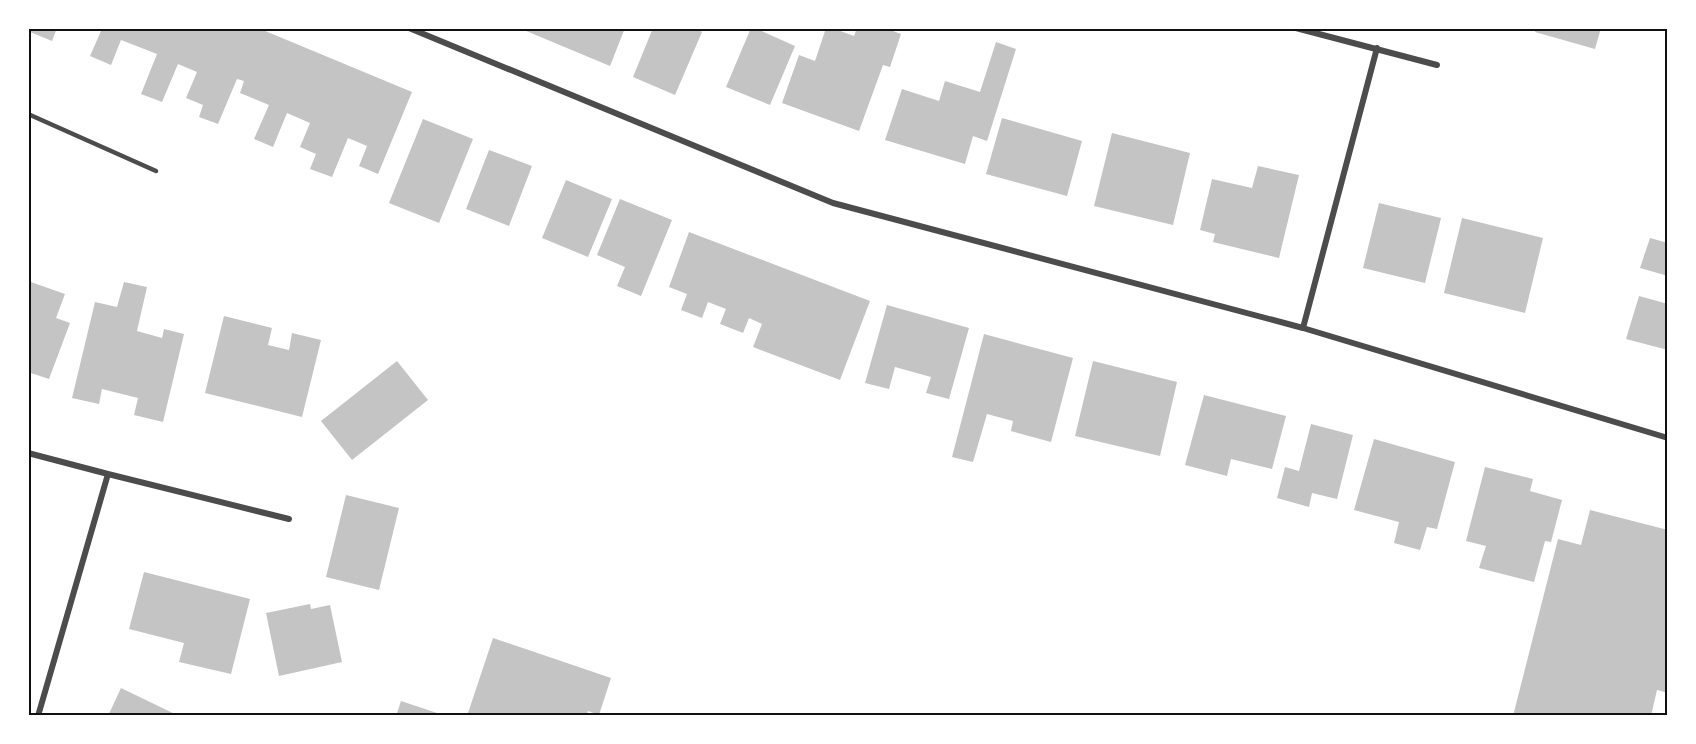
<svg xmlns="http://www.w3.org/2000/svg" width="1696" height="744" font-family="'Sofia Sans Condensed',sans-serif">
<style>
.building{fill:#c4c4c4}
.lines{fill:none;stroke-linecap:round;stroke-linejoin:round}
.service{stroke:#4c4c4c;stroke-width:4.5}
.minor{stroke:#4c4c4c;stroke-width:6}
.neatline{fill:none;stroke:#111;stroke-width:2}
</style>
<rect width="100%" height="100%" fill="#fff"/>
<path class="building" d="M 31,28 L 57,28 L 52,41 L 30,32 Z
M 95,28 L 258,28 L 412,92 L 378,174 L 359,166 L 367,146 L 348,138 L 332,177 L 310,169 L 316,154 L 300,147 L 310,123 L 287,113 L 273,147 L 254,139 L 269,105 L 240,93 L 244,81 L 237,79 L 218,124 L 199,117 L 203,105 L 186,98 L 197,72 L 178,64 L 162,102 L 141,94 L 157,54 L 121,40 L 111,65 L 90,56 L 101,31 Z
M 519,28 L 625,28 L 610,66 Z
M 653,28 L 694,28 L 702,32 L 675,95 L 633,77 Z
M 751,28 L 755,28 L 795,46 L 770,105 L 726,87 Z
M 826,28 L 832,28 L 854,36 L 857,28 L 885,28 L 901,34 L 890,67 L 883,65 L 859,131 L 782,103 L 799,55 L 815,61 Z
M 1536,28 L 1601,28 L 1595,49 L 1535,32 Z
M 996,42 L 1016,49 L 987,141 L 973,136 L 965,164 L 885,140 L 902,89 L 939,101 L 945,81 L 980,92 Z
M 1002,118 L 1082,141 L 1067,196 L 986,174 Z
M 423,119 L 473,139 L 439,223 L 389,203 Z
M 1112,133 L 1190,153 L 1173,225 L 1094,206 Z
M 489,150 L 532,166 L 509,226 L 466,209 Z
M 1258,166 L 1299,175 L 1279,258 L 1213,242 L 1215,234 L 1200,230 L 1212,179 L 1252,188 Z
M 566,180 L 612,199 L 588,257 L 542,238 Z
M 620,199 L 672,220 L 641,296 L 617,286 L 625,267 L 597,255 Z
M 1379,203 L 1441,218 L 1425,283 L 1363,268 Z
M 1462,218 L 1543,238 L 1525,313 L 1444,293 Z
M 689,232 L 870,301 L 840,380 L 753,347 L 762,324 L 749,318 L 743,333 L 720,324 L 726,309 L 708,302 L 702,318 L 681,310 L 687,294 L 669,287 Z
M 1650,238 L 1668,243 L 1668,276 L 1640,268 Z
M 28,281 L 65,294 L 56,318 L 70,323 L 49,379 L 28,372 Z
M 124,282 L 147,287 L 137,331 L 162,338 L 164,329 L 184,334 L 163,422 L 134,415 L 138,398 L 102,389 L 99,404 L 72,398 L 95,302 L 117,307 Z
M 1639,296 L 1668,304 L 1668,350 L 1626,339 Z
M 887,305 L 969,328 L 949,399 L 926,393 L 931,377 L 895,367 L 889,389 L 865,383 Z
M 224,316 L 272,328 L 268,345 L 289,350 L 292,333 L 321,340 L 302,417 L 205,393 Z
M 984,334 L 1073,358 L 1051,442 L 1011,431 L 1013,421 L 987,414 L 973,462 L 952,457 Z
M 397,361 L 428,400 L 352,460 L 321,421 Z
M 1093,361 L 1177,382 L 1160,456 L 1075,436 Z
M 1204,395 L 1286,416 L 1272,469 L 1231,459 L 1227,476 L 1185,465 Z
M 1311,424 L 1353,435 L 1337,499 L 1312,493 L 1309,507 L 1277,498 L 1285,467 L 1299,471 Z
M 1374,439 L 1455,462 L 1437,529 L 1427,527 L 1420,550 L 1394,543 L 1399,522 L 1354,510 Z
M 1485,467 L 1533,479 L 1530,491 L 1562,500 L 1551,542 L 1545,541 L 1534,582 L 1479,568 L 1486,546 L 1466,541 Z
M 346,495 L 399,508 L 379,590 L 326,577 Z
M 1590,510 L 1668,530 L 1668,693 L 1657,690 L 1651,716 L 1513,716 L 1558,539 L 1581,545 Z
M 144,572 L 250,599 L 231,674 L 179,662 L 184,643 L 129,629 Z
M 310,604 L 311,609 L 330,605 L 342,662 L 279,676 L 266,613 Z
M 493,638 L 611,678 L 599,715 L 588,711 L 586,716 L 467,716 Z
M 121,688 L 179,716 L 108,716 Z
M 401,701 L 443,715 L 443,716 L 396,716 Z"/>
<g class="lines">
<path class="service" d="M 28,114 L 156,171"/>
<path class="minor" d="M 409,28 L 833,203 L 1303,328 L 1668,438
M 1296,28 L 1437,65
M 1303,328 L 1377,48
M 28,453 L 108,474 L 38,716
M 108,474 L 289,519"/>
</g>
<rect width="1696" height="744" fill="none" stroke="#ffffff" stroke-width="60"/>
<rect x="30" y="30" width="1636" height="684" class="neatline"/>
</svg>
